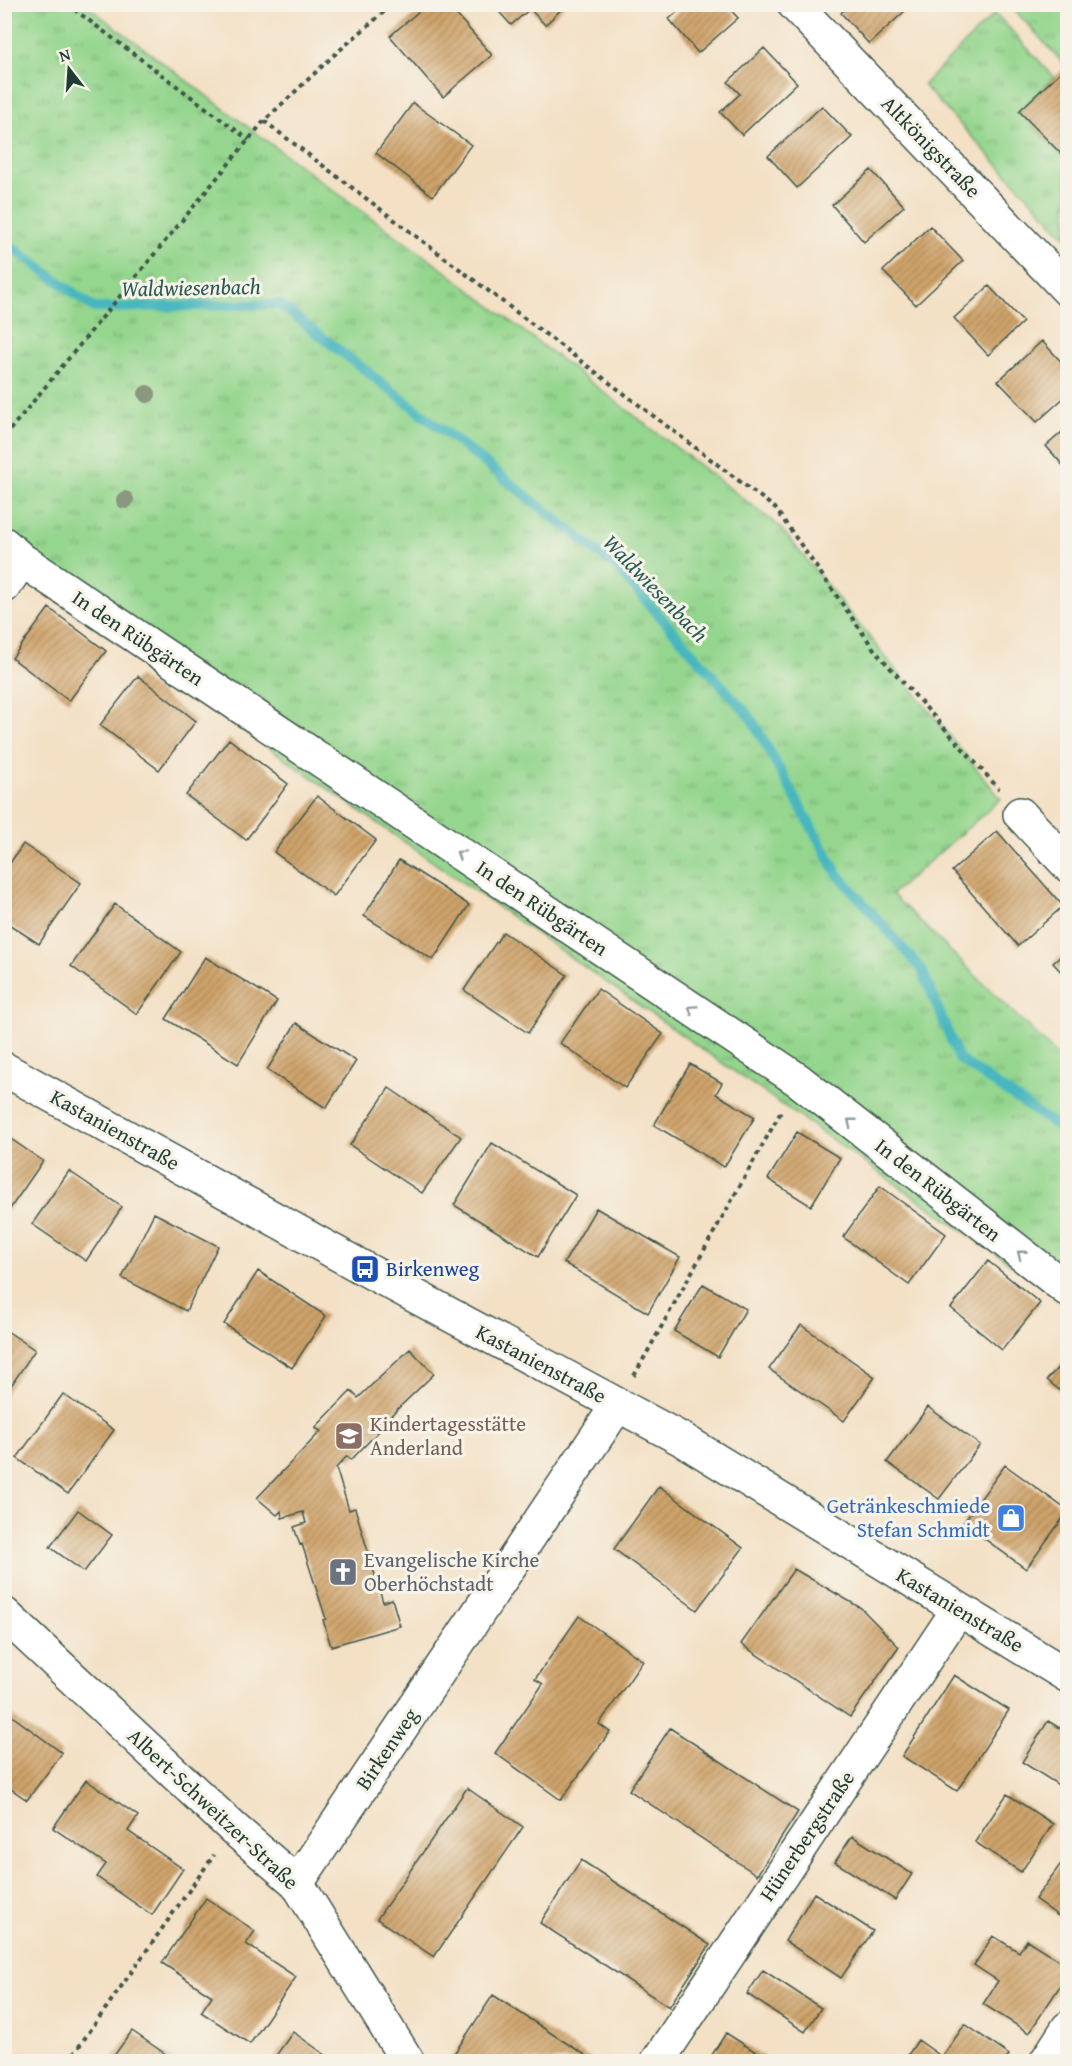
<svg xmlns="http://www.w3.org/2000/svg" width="1072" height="2066" font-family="'Gentium Book Plus',serif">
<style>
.grass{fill:url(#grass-tufts);stroke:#5a8a61;stroke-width:1.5}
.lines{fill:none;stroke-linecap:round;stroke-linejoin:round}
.stream{stroke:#46b6be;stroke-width:10}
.building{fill:url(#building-hatch)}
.minor-casing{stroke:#3f554a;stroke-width:36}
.tertiary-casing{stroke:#3f554a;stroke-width:36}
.path{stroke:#3f554a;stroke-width:4;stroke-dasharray:4.5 4.5;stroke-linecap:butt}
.minor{stroke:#fff;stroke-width:33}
.tertiary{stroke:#fff;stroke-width:33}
.tree{fill:#8b977f}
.oneway{stroke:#8f9e9a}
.labels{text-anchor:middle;stroke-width:6;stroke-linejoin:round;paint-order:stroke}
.street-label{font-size:21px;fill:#1f3d34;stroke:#f7f3e8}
.transit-label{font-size:21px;fill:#164399;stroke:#f7f3e8;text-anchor:start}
.education-label{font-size:21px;fill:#785e54;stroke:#f7f3e8;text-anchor:start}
.shop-label{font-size:21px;fill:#366cbe;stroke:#f7f3e8;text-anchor:end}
.worship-label{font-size:21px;fill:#5b616d;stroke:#f7f3e8;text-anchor:start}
.water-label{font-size:22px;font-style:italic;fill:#295b56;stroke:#f7f3e8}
</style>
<defs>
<pattern id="grass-tufts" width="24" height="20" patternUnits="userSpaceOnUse" patternTransform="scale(1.5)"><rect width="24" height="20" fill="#94d68e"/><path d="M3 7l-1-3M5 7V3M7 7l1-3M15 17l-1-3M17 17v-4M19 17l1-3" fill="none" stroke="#78af75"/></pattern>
<pattern id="building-hatch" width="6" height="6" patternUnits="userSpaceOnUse" patternTransform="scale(1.5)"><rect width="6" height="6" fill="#cfa36a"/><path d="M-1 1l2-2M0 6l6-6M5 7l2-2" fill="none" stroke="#a78658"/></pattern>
</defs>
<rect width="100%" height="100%" fill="#f7f3e8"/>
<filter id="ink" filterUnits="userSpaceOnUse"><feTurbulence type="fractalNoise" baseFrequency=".0167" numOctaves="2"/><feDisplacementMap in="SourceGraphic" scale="12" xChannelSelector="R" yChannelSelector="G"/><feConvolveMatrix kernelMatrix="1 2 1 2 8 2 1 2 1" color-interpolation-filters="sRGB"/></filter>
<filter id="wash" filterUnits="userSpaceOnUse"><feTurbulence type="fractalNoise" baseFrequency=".008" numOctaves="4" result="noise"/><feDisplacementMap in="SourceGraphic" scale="24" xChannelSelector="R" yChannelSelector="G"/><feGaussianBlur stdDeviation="1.35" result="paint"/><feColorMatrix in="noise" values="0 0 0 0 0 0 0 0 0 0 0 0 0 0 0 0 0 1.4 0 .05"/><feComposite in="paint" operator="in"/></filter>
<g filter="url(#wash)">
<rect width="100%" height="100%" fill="#f3e0c5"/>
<path class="grass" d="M 5,5 L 86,5 L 296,163 L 445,271 L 779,526 L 1001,799 L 892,894 L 1067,1065 L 1067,1303 L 5,564 Z
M 1010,5 L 1067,5 L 1068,65 L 1066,66 Z
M 995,13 L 1054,77 L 1019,111 L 1067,161 L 1067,238 L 923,85 Z"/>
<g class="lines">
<path class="stream" d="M 4,241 L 94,308 L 279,304 L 462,445 L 614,565 L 751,718 L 837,873 L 922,970 L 959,1059 L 1065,1132 L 1068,1135"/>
</g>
<g id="blocks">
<path class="building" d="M 492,4 L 567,4 L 545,25 L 530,9 L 511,25 Z
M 850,4 L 901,4 L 906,10 L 869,44 L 841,13 Z
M 426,5 L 448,5 L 492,55 L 443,97 L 390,36 Z
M 686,5 L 726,5 L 738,18 L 698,53 L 669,19 Z
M 764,48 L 797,83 L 742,135 L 720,112 L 740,94 L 728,82 Z
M 1068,65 L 1068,161 L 1019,111 Z
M 413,103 L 471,145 L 433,196 L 376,153 Z
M 822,106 L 852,137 L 797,188 L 768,156 Z
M 871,170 L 904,206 L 864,242 L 832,205 Z
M 930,226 L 963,261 L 916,305 L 883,271 Z
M 989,286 L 1023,322 L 988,355 L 954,318 Z
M 1042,341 L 1068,369 L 1068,394 L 1037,422 L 998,381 Z
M 1068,427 L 1068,471 L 1046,446 Z
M 49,608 L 106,651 L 69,701 L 12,658 Z
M 138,676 L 196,721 L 159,770 L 100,725 Z
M 229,739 L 288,784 L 246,840 L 186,795 Z
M 317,796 L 376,840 L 334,896 L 274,852 Z
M 997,831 L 1063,906 L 1018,946 L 952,871 Z
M 23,844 L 81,883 L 39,944 L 4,921 L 4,872 Z
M 399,860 L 469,905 L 433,960 L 364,916 Z
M 115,904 L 181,952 L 137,1014 L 71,966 Z
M 503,932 L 567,975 L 528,1033 L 464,990 Z
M 1068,950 L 1068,979 L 1053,963 Z
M 205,957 L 277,1001 L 238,1064 L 166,1019 Z
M 598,989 L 663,1034 L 625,1088 L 560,1043 Z
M 296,1023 L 356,1061 L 326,1108 L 267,1070 Z
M 690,1064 L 722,1083 L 716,1094 L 755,1117 L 724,1167 L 654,1125 Z
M 389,1088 L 461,1137 L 422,1193 L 350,1145 Z
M 797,1132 L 840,1158 L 811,1206 L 768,1179 Z
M 5,1135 L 43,1161 L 5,1216 Z
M 492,1143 L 576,1195 L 538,1257 L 454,1205 Z
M 69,1171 L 122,1207 L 86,1261 L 32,1224 Z
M 880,1186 L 946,1234 L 909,1285 L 843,1237 Z
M 596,1208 L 680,1257 L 648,1313 L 564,1263 Z
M 154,1213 L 218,1246 L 186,1311 L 122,1278 Z
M 988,1261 L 1040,1303 L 1002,1350 L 951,1308 Z
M 258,1271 L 326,1316 L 292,1368 L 224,1324 Z
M 703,1284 L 746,1309 L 718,1357 L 674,1331 Z
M 801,1325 L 875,1377 L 844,1421 L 769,1369 Z
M 4,1329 L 35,1350 L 4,1396 Z
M 410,1349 L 434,1374 L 385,1421 L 383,1427 L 351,1460 L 347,1456 L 336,1468 L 349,1510 L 355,1508 L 383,1602 L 392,1599 L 400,1626 L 331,1646 L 323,1620 L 326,1619 L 302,1544 L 300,1545 L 294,1527 L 306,1523 L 303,1512 L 282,1518 L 281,1511 L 277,1515 L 257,1498 L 321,1431 L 315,1428 L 351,1391 L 358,1398 Z
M 1068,1356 L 1068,1397 L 1047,1380 Z
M 63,1394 L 114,1430 L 68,1494 L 17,1458 Z
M 928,1407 L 980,1445 L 939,1499 L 887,1462 Z
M 1005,1465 L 1068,1511 L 1026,1569 L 963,1523 Z
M 659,1486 L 743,1548 L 697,1610 L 614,1549 Z
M 78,1510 L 112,1535 L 84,1572 L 50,1547 Z
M 794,1569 L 861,1608 L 899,1647 L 850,1717 L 741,1644 Z
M 579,1616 L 643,1661 L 599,1724 L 610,1732 L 561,1800 L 495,1753 L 543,1684 L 535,1679 Z
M 954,1675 L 1009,1710 L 957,1791 L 902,1756 Z
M 4,1710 L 62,1753 L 27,1800 L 4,1784 Z
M 1048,1721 L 1068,1733 L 1068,1791 L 1022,1762 Z
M 670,1728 L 798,1812 L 757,1875 L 629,1790 Z
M 86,1780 L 138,1816 L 128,1831 L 183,1869 L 152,1915 L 97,1877 L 106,1864 L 53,1828 Z
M 467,1788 L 523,1827 L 434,1957 L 377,1919 Z
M 1007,1794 L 1053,1824 L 1021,1872 L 975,1842 Z
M 852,1836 L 912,1874 L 895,1900 L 835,1862 Z
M 1068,1854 L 1068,1923 L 1035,1899 Z
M 581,1860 L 710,1945 L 669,2007 L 540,1923 Z
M 814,1893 L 873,1931 L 841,1978 L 785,1941 Z
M 206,1898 L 255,1931 L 246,1944 L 296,1977 L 250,2044 L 201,2012 L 212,1996 L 162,1963 Z
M 993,1936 L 1019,1952 L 1027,1940 L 1068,1966 L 1068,1974 L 1029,2033 L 983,2004 L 998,1981 L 974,1965 Z
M 763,1970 L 821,2008 L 805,2032 L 747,1994 Z
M 493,1995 L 560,2039 L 595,2061 L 459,2061 L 452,2057 Z
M 965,2024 L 1009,2055 L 1005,2061 L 904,2061 L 918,2040 L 942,2057 Z
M 132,2031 L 167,2055 L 175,2061 L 110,2061 Z
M 293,2032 L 334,2061 L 272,2061 Z
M 726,2033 L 770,2061 L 708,2061 Z"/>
</g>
</g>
<g filter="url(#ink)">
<use href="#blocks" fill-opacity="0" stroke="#3f554a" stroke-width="1.5"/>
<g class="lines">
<g class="minor-casing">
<path id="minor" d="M 4,544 L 22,560 L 798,1080 L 1068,1290
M 4,586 L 22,560
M 1020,814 L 1068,865
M 4,1069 L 365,1269 L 685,1441 L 1068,1676
M 4,1614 L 233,1828 L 297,1883 L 408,2062
M 297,1883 L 617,1406
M 657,2062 L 958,1610"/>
</g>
<g class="tertiary-casing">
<path id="tertiary" d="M 794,4 L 1068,290
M 1046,2062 L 1068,2028"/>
</g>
<path class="path" d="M 67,4 L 249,140
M 264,121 L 775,508 L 876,652 L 999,789
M 4,437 L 264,121 L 333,56 L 393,4
M 634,1376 L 782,1110
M 68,2062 L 214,1855"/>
<use href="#minor" class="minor"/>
<use href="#tertiary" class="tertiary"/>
</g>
<g class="tree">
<circle cx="147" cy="394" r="9"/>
<circle cx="125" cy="500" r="9"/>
</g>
<defs><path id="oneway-chevron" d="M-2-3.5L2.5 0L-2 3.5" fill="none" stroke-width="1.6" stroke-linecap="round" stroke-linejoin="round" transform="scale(1.5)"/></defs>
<g class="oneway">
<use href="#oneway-chevron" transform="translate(460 854) rotate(-146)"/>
<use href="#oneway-chevron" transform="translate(692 1009) rotate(-146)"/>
<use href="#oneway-chevron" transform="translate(851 1122) rotate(-142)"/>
<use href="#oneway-chevron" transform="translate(1021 1254) rotate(-142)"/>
</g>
</g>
<defs>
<g id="bus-square" transform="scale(1.5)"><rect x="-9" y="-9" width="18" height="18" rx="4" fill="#1a4fb4" stroke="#f7f3e8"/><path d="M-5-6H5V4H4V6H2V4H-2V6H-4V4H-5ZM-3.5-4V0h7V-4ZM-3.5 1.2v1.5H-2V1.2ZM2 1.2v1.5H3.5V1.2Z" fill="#fff"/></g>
<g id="school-square" transform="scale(1.5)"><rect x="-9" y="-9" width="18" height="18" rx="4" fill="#8d6e63" stroke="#f7f3e8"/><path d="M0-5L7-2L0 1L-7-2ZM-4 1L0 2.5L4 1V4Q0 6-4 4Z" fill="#fff"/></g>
<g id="shop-square" transform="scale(1.5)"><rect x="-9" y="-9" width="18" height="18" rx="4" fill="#3f7fe0" stroke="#f7f3e8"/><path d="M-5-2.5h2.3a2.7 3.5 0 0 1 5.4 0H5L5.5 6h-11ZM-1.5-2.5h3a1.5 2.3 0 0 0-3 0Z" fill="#fff"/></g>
<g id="church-square" transform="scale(1.5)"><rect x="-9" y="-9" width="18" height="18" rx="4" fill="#6b7280" stroke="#f7f3e8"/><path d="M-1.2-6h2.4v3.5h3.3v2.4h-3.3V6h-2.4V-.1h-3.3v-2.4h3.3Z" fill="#fff"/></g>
</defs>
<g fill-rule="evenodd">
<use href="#bus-square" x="365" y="1269"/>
<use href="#school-square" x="349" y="1436"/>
<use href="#shop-square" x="1011" y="1518"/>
<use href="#church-square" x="343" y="1572"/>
</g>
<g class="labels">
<g class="street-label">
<text transform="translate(931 147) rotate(46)" y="7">Altkönigstraße</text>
<text transform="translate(138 638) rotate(34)" y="7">In den Rübgärten</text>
<text transform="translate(542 908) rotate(34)" y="7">In den Rübgärten</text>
<text transform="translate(115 1130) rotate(29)" y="7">Kastanienstraße</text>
<text transform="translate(938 1190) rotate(38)" y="7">In den Rübgärten</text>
<text transform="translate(541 1364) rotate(28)" y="7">Kastanienstraße</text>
<text transform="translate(960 1610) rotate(31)" y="7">Kastanienstraße</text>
<text transform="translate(387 1749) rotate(-56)" y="7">Birkenweg</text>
<text transform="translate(213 1809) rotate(43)" y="7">Albert-Schweitzer-Straße</text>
<text transform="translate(807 1836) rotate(-56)" y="7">Hünerbergstraße</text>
</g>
<g class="transit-label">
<text x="386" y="1276">Birkenweg</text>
</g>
<g class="education-label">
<text x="370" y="1431">Kindertagesstätte<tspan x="370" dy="24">Anderland</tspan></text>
</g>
<g class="shop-label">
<text x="990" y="1513">Getränkeschmiede<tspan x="990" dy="24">Stefan Schmidt</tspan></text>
</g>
<g class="worship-label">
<text x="364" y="1567">Evangelische Kirche<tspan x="364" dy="24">Oberhöchstadt</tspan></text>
</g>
<g class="water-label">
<text transform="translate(191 287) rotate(-1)" y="8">Waldwiesenbach</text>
<text transform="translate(656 588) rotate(46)" y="8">Waldwiesenbach</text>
</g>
</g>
<rect width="1072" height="2066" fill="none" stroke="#f7f3e8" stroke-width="24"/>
<g transform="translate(69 69) rotate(343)" stroke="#f7f3e8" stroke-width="4.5" paint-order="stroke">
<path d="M0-4.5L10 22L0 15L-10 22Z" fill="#1f3d34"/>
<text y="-9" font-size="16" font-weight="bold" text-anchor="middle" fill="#1f3d34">N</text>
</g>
</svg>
